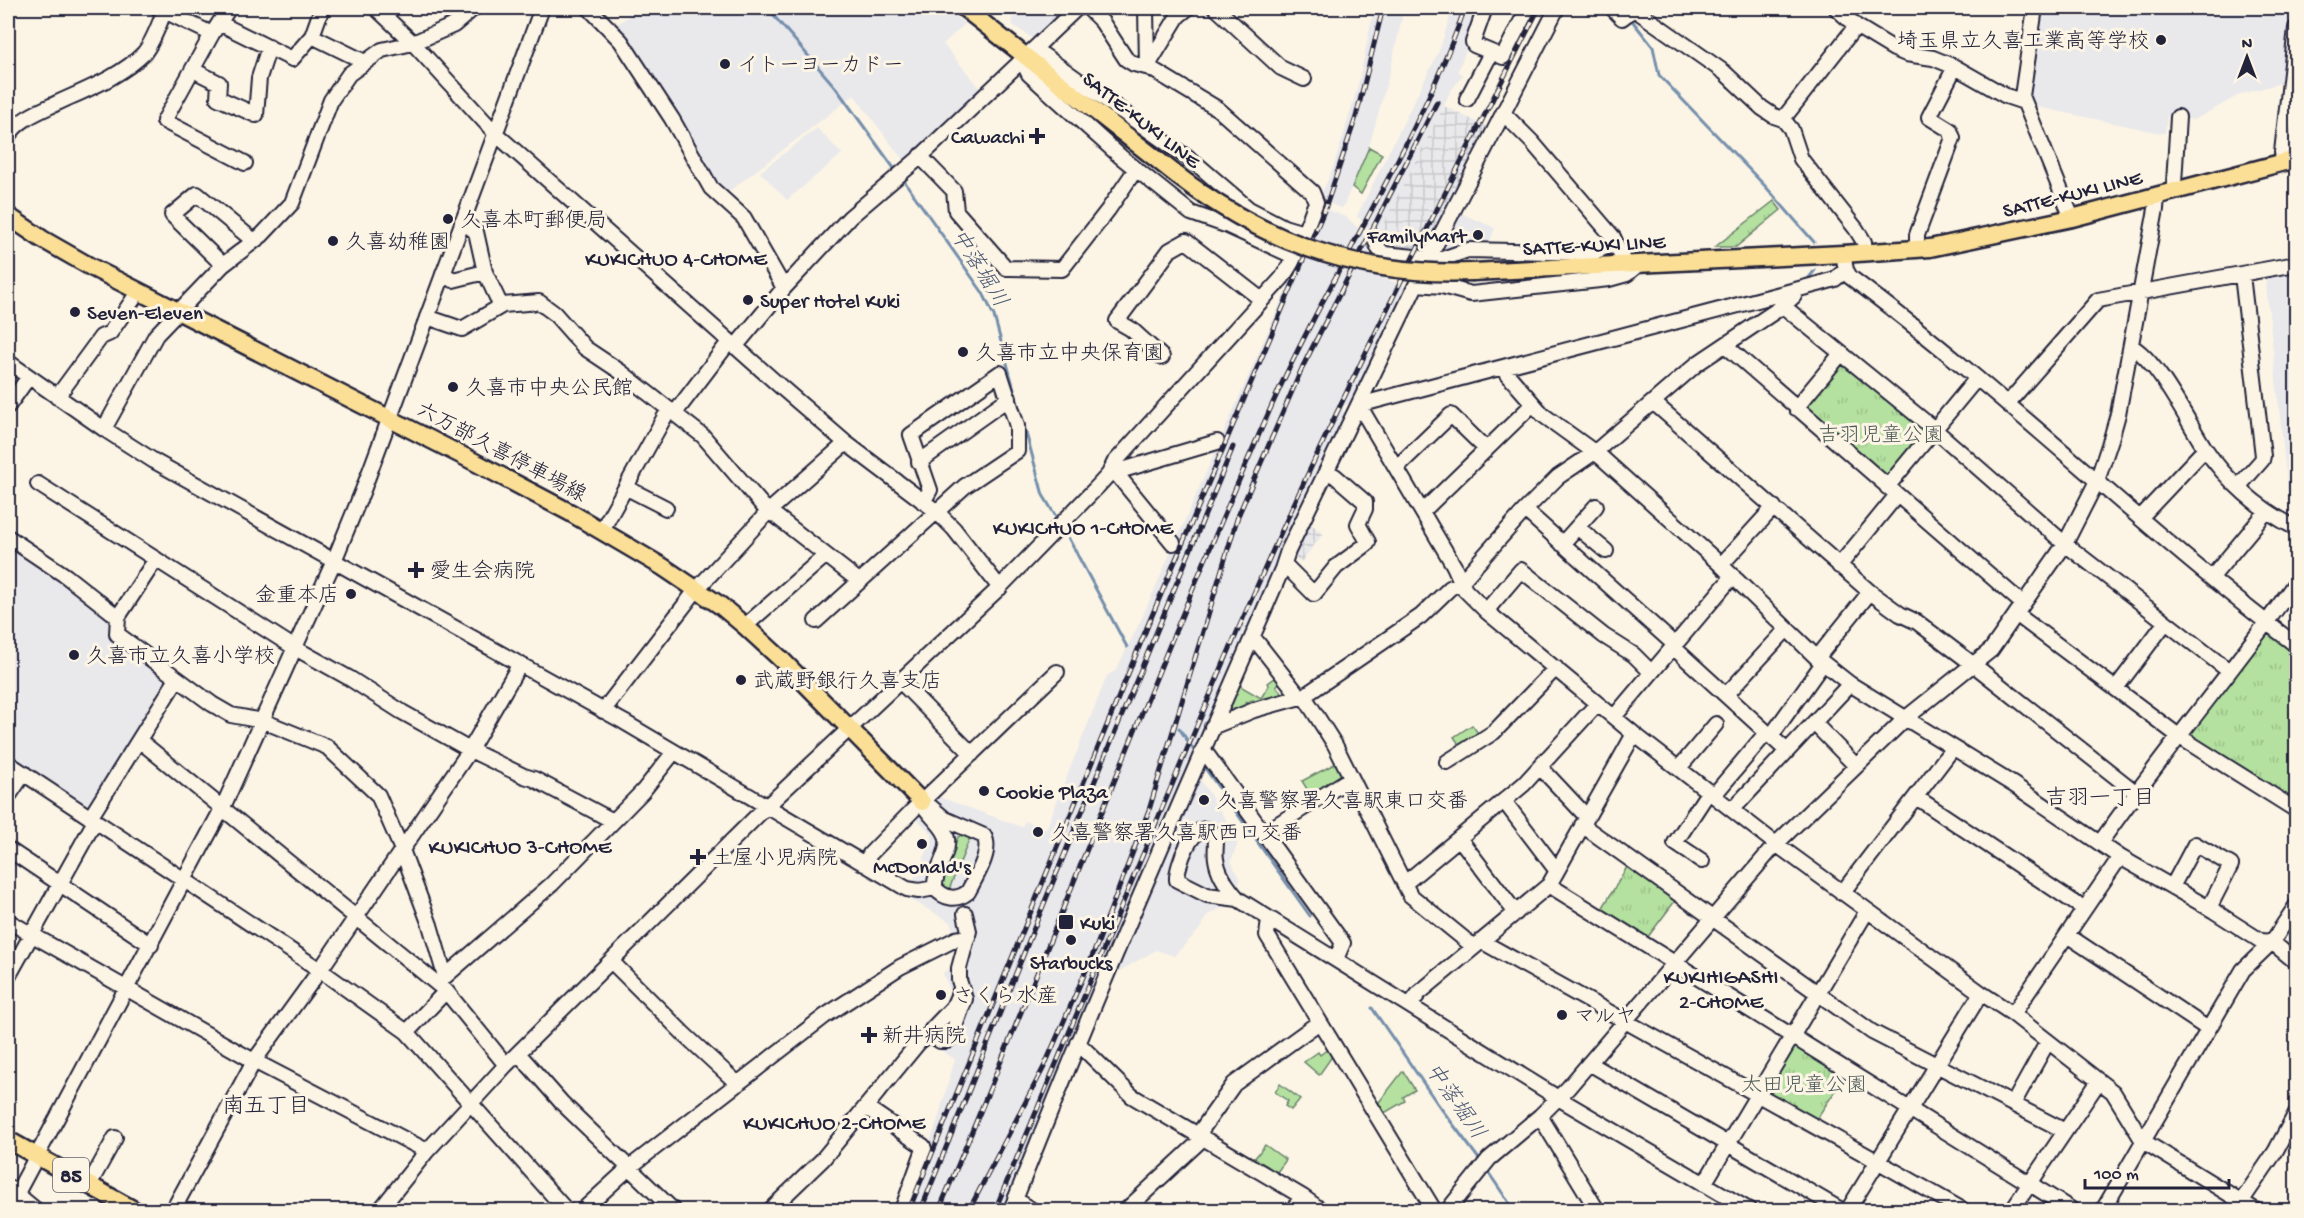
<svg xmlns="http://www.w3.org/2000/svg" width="2304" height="1218" font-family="'Gochi Hand','Klee One',sans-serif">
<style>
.built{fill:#e9e8eb}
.industrial{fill:url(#industrial-grid)}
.green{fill:#b4e19f;stroke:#6b826d;stroke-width:1.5}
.park{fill:url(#park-tufts);stroke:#6b826d;stroke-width:1.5}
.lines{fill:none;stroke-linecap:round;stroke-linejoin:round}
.stream{stroke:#758fac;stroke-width:3}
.minor-casing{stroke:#22223b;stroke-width:18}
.major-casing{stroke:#22223b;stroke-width:21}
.minor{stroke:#fcf5e5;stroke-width:14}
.major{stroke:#fbdf96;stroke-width:16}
.rail-casing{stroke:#22223b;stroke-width:5}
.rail{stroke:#fcf5e5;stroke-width:3;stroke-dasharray:9;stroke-linecap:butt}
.major-bridge-casing{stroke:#22223b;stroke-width:21;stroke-linecap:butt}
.major-bridge{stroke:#fbdf96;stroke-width:16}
.poi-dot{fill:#22223b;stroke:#fcf5e5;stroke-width:2}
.labels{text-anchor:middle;stroke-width:6;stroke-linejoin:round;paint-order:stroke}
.shield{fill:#fcf5e5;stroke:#63616e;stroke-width:1.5}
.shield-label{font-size:20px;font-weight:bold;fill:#22223b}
.poi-label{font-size:21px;fill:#22223b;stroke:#fcf5e5;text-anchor:start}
.street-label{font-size:21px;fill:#22223b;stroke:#fcf5e5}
.park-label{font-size:21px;fill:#4e5b59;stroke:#fcf5e5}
.neighbourhood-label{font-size:22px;fill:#22223b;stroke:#fcf5e5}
.water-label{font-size:22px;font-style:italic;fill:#4b5874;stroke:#fcf5e5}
</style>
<defs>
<pattern id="industrial-grid" width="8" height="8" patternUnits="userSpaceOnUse" patternTransform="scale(1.5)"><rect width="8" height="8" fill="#e9e8eb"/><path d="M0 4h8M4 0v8" fill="none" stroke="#c8c7ca"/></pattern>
<pattern id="park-tufts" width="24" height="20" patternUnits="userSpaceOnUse" patternTransform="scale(1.5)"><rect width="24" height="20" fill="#b4e19f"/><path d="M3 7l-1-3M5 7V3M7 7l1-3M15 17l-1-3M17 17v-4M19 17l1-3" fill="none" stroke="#9ac18a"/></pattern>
</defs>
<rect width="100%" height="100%" fill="#fcf5e5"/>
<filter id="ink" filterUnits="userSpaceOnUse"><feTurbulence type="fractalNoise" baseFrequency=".0167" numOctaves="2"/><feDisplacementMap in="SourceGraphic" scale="12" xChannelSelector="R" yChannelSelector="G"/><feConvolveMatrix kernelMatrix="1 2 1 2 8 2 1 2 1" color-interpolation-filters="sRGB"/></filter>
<g filter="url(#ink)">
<path class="built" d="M 639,8 L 944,8 L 965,24 L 943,44 L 981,89 L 904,161 L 854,95 L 727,193 L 715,178 L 671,101 L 618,24 Z
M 1021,8 L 1066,8 L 1035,40 L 1013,25 L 1012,18 Z
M 1374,8 L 1404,8 L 1391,67 L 1369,147 L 1343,207 L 1341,208 L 1323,201 L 1324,198 L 1321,194 L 1331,173 L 1343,137 L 1359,81 Z
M 1453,8 L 1482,8 L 1458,71 L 1463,75 L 1450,92 L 1410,176 L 1377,237 L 1357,216 L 1439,51 Z
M 2038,8 L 2294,8 L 2285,82 L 2241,94 L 2194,120 L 2167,116 L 2165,133 L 2161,133 L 2028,105 L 2027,73 Z
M 817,128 L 842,154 L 787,200 L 760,172 Z
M 1320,207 L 1346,217 L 1374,243 L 1362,270 L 1410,288 L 1354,402 L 1342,406 L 1344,413 L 1349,412 L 1006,1210 L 905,1210 L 937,1122 L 955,1059 L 926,1042 L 917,1034 L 953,998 L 943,973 L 951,967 L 960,946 L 950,922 L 910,899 L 911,885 L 932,840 L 932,834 L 915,817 L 935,805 L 934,801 L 939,797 L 1022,827 L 1025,821 L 1046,829 L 1107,676 L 1116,670 L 1141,620 L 1298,263 Z
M 1458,212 L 1495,228 L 1488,247 L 1437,254 Z
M 2296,270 L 2296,522 L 2291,521 L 2265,276 Z
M 8,540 L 111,616 L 111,632 L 168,679 L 168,684 L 92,805 L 87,806 L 8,753 Z
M 1198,776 L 1239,840 L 1231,861 L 1240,880 L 1226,906 L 1208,915 L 1199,930 L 1174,956 L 1156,950 L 1111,976 Z"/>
<path class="industrial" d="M 1444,106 L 1489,128 L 1426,254 L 1388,251 L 1378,234 Z
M 1308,521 L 1323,534 L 1301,562 L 1291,555 Z"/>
<path class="green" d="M 1369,147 L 1382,154 L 1361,194 L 1352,187 Z
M 1279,675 L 1283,680 L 1276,686 L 1283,695 L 1256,706 L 1253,700 L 1245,703 L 1247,709 L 1224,719 L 1237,684 L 1261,698 L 1269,685 L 1268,683 Z
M 1472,725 L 1481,737 L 1463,750 L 1454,737 Z
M 1340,761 L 1348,777 L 1310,802 L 1303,792 L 1307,789 L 1302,781 Z
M 963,834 L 971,835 L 948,892 L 943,889 L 942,873 L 958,837 Z
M 1329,1048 L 1333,1055 L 1319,1075 L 1304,1062 L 1318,1052 L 1320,1055 Z
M 1403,1071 L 1415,1090 L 1403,1097 L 1405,1101 L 1381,1115 L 1376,1106 Z
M 1280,1084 L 1300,1099 L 1291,1110 L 1285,1106 L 1288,1101 L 1275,1092 Z
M 1265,1145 L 1286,1160 L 1274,1176 L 1251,1163 Z"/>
<path class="park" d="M 1774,201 L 1781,210 L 1736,247 L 1715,247 Z
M 1841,364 L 1926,430 L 1886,479 L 1803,408 Z
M 2269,633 L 2296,654 L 2296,802 L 2188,734 Z
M 1632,866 L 1675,896 L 1675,901 L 1647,938 L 1643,939 L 1602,913 L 1602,909 L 1627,867 Z
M 1791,1047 L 1795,1047 L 1841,1075 L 1842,1081 L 1817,1118 L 1813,1120 L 1766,1092 Z"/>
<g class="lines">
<path class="stream" d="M 767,8 L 836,88 L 896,171
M 1630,18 L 1653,47 L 1659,75 L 1766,187 L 1814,242
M 902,178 L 983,293 L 994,316 L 1043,495 L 1058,520
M 1808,279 L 1815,270
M 1063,528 L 1127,647
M 1179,728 L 1197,755
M 1202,764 L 1310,916
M 1372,1008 L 1437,1103 L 1482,1163
M 1486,1169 L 1514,1210"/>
<g class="minor-casing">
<path id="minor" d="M 158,8 L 212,34
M 229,8 L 212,34 L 164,121 L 245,163
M 376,8 L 413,43 L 496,134 L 781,387 L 846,443 L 936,511 L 954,529 L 1000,588
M 589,8 L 621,41 L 672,119 L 711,188 L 744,218 L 784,288
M 1146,8 L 1147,67
M 1216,8 L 1281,68 L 1304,79
M 1485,8 L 1473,42 L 1474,45 L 1503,57 L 1528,8
M 1612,8 L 1622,18 L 1635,8
M 1836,8 L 1856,26 L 1894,49 L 1906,54 L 1933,58 L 1955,67 L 2006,96 L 2024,102
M 2035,8 L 2022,96 L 2072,218
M 1634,9 L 1724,72 L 1762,108 L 1774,116 L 1783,119 L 1856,26
M 219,23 L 292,59 L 312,36 L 322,8
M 312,36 L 365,62
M 1147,67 L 1178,16 L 1188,8
M 193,70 L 219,83 L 218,98 L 256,115 L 259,78 L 269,47
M 1467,99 L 1491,53
M 1503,113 L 1532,142 L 1613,237 C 1617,246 1621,253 1624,264
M 1783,119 L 1791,129 L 1801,159 L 1856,229 L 1864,242 L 1865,253
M 8,136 C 19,119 38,112 57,103 C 85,90 122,76 144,53 C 153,42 159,25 164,12
M 920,156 L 954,191 L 956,211 L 1006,268 L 1009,268 L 1062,269 L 1108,210 L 1136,169
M 2284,163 L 2282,152 L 2296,28
M 2176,191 L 2174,183 L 2178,117
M 462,221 L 476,232 L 485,272 L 499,302 L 503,305 L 539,302 L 554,313 L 585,348 L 621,372 L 703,436 L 763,506 L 859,581
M 1375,240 L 1379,249 L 1384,254 L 1435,259 L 1442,259 L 1468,250 L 1592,253 L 1608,246 L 1615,247
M 1917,249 L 1917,235 L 1953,138 L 1950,130 L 1929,117 L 1955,67
M 1843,254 L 1846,270 L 1850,277 C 2005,392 2142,529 2296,645
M 1295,257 L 1228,226 L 1191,213 L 1121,157 L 1029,74 L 1026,68 L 1026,56 L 1043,55 L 1199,166 L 1249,209 L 1284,227 L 1304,233
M 223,265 L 172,215 L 197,194 L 254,241
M 443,273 L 453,280 L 485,272
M 1417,284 L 1442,286 L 1471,294 L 1609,279 L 1627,274 L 1640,263
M 1783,306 L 1934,429 L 2065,544 L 2229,671
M 427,317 L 462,329 L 503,305
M 1725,345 L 2023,604
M 2131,346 C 2158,361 2186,419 2204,447 C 2226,481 2260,510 2296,528
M 735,347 L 784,288 L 850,217 L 918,159 L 1077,8
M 1162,357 L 1131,329 L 1117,321 L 1170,250 L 1186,241 L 1262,300
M 8,362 L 104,429 L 154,461 L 624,722 L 907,889 L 919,891 L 935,888
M 1502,368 L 1543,415 L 1601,457 L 1721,565 L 1817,658 L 1850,684 L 2014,785 L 2120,857 L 2214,911 L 2261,941 L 2272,942 L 2296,962
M 57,397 L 101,337 L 110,333 L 139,291
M 1653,402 L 1870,592 L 1900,614 L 1917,622 L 1974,665 L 2135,792
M 2008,403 L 2098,300 L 2296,264
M 1359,405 L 1454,566 L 1465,590 L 1486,611 L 1634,734 L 1776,844 L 1981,993 L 2013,1014 L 2113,1092 L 2143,1141 L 2255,1210
M 1359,405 L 1818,284 L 1835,279 L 1846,270
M 8,406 L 28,378
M 1796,408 L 1840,355
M 675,413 L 729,342
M 104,429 L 156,335 L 223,265 L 262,235 L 292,203 L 331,100 L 349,74 L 382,50 L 413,43 L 454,25 L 474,8
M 919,462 L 1009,398
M 1397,467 L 1451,415 L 1486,449
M 1115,472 L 1173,543
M 1109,474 L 1217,442
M 38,484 L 295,648 L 349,678 L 402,712 L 470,750 L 524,776 L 534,779 L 613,821
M 1887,487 L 1977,378
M 2238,487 L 2262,460 L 2263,456 L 2242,275
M 627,488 L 666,508
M 1525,510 L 1674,644
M 1423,511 L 1533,404
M 2140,518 L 2205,449
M 1577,527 L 1606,551
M 602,530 L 669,409
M 8,537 L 66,576 L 118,617
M 1562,544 L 1596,506
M 156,559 L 118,617 L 117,634 L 212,704 L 231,715 L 263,721 L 327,747 L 378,795 L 402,850 L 430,925 L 445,976
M 1284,564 L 1314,594 L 1336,567 L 1367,544 L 1368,542 L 1358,524 L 1365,509 L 1365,502 L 1335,476 L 1327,472
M 1721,565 L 1774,507
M 1839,566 L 1897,495
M 2212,577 L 2267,511
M 1486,611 L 1521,570 L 1604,636 L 1634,655 L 1651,672
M 2016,614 L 2180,737 L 2296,810
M 816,621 L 965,486 L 1017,451 L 1017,426 L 1000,373 L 911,435 L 930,490 L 923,502
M 745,626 L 825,556
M 1253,637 L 1300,697
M 1672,646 L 1787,751
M 1817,658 L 1870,592
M 901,682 L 972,754
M 2116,688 L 2165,623
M 1726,695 L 1786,630
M 1304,696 L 1335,745 L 1410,895 L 1474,947
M 603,711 L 697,589 L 769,511 L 846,443
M 1614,717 L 1733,576
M 1814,723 L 1856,766
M 1212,727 L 1254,710 L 1304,696 L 1421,616 L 1450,588 L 1460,583 L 1525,510 L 1558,477 L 1595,452 L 1698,363 L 1783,306 L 1794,296 L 1795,290
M 1771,736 L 1823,663
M 139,740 L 446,991 L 506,1065
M 1203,749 L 1343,943 L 1336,959
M 1447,762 L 1494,732 L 1556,668
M 8,763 L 320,970 L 407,1032 L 566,1210
M 1540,767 L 1587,817
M 1679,768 L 1716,724
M 1714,795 L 1767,732
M 8,797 L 24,773
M 1916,797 L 2084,909
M 1504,801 L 1557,871
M 922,802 L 931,807 L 945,819 L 984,836 C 993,851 975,878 968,892 C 957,901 944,899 935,888 C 933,870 954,849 945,833 C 939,821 927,814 922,802 Z
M 1732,810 L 1850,684
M 90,818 L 177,679
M 1582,825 L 1872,1032 L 2065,1131
M 1264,833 L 1351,778
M 1459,838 L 1516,913
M 2100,843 C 2162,754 2233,671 2296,582
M 8,849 L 151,945
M 1702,861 L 1675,843 L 1709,791
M 864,864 L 870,854 L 913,810 L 1057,672
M 1404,884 L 1524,784 L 1597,704
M 1549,885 L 2072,1210
M 2172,887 L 2195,844 L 2231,865 L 2209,908
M 1842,893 L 1953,748
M 1238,899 L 1207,895 L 1177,880 C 1176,868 1193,818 1212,832 C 1219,838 1214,850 1216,859 C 1218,874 1228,888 1238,899 L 1558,1098 L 1749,1210
M 1269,919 L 1267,935 L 1434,1210
M 8,921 L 254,1061 L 427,1151
M 2067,935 L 2208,1029
M 1481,941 L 1877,1161 L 1963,1210
M 612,962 L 685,1035 L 738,1084
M 8,977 L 95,821
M 440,981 L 552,884 L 643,791 L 674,752
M 961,989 L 953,1007 L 932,1029 L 933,1036 L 940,1041 L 947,1041 L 951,1037 L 965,999 L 959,980 L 959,968 L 969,931 L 965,914
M 1410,1005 L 1419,993 L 1549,885 L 1634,734
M 2013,1014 L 2120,857
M 407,1032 L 446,991
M 1078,1043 L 1132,1096 L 1303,1197 L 1321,1210
M 518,1053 L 562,1103 L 673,1210
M 1589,1063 L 1841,1210
M 2013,1104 L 2048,1041
M 866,1107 L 923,1146 L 924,1149 L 902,1210
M 1540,1116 L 1597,1210
M 1704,1184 L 1867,911
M 89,1185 L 115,1138
M 8,1187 L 36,1210
M 1015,1199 L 1032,1210
M 2241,1202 L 2275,1152 L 2296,1113
M 8,1210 L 223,807 L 334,561 L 363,490 L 542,8
M 173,1210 L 254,1061 L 320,970 L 470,750 L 520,664
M 380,1210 L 427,1151 L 506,1065 L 767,806 L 995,592 L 1099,485 L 1109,474 L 1114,463 L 1282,278 L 1295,257 L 1316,202 L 1312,192 L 1218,109 L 1150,68 L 1134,64 L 1126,59 L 1102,22 L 1088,8
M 583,1210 L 630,1167 L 825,1016 L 900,967 L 956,939 L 968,937
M 770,1210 L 822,1160 L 919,1042 L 932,1032
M 1011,1210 C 1096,994 1189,782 1282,569 L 1288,551 L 1429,258 L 1557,8
M 1126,1210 L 1198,1143 L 1202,1129 L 1234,1084 L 1318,1023
M 1292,1210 L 1303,1197
M 1448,1210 L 1489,1159 L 1540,1116 L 1568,1088 L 1776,844 L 1906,718 L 1991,650 L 2065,544 L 2097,481 L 2111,439 L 2118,414 L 2156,209 L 2157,196
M 1848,1210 L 1981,993
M 2012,1210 L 2099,1081
M 2103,1210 L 2243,970 L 2272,942 L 2296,906"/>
</g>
<g class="major-casing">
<path id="major" d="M 964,8 L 1164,165
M 8,216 L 42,239 L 91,267 L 469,459 L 571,513 L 663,567 L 721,606 L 745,626 L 783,661 L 922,802
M 1473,272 L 1843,254 L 1930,248 L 2072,218 L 2296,159
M 8,1140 L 134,1210"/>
</g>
<use href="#minor" class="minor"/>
<use href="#major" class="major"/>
<g class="rail-casing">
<path id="rail" d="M 909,1210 L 1148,625 L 1326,206 L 1356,117 L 1383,8
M 921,1210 L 1036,923 L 1233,447
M 939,1210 C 1053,943 1154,670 1272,405 C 1332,270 1416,147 1465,8
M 969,1210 L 1044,1067 L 1097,945 L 1149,810 L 1238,516 L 1303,366 L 1437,102
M 995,1210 C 1088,990 1176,768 1273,550 C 1356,366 1448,187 1539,8"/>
</g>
<use href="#rail" class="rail"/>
<g class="major-bridge-casing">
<path id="major-bridge" d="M 1164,165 C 1255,239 1355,277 1473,272"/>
</g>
<use href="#major-bridge" class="major-bridge"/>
</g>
</g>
<g class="poi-dot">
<circle cx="2161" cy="40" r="6"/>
<circle cx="725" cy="64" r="6"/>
<path d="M1034 127h6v6h6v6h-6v6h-6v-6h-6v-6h6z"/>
<circle cx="448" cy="219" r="6"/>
<circle cx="1478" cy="235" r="6"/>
<circle cx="333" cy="241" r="6"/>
<circle cx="748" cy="300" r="6"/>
<circle cx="75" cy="312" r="6"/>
<circle cx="963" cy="352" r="6"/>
<circle cx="453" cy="387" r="6"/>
<path d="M413 561h6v6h6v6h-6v6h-6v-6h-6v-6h6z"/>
<circle cx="351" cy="594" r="6"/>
<circle cx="74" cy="655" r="6"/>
<circle cx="741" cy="680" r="6"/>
<circle cx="984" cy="791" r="6"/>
<circle cx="1204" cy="800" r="6"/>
<circle cx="1038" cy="832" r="6"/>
<circle cx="922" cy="844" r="6"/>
<path d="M695 848h6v6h6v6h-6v6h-6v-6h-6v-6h6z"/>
<rect x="1058" y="914" width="16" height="16" rx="3"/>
<circle cx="1071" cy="940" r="6"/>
<circle cx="941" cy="995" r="6"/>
<circle cx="1562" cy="1015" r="6"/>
<path d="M866 1026h6v6h6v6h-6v6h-6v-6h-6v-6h6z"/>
</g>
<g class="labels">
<rect class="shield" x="53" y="1158" width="36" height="34" rx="4.5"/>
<g class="shield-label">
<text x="71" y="1182">85</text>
</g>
<g class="poi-label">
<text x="2149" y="47" text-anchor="end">埼玉県立久喜工業高等学校</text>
<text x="737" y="71">イトーヨーカドー</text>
<text x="1025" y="143" text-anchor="end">Cawachi</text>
<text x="460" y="226">久喜本町郵便局</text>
<text x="1466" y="242" text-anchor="end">FamilyMart</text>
<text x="345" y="248">久喜幼稚園</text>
<text x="760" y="307">Super Hotel Kuki</text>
<text x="87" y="319">Seven-Eleven</text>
<text x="975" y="359">久喜市立中央保育園</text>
<text x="465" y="394">久喜市中央公民館</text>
<text x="430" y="577">愛生会病院</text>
<text x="339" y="601" text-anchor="end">金重本店</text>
<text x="86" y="662">久喜市立久喜小学校</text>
<text x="753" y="687">武蔵野銀行久喜支店</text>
<text x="996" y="798">Cookie Plaza</text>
<text x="1216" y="807">久喜警察署久喜駅東口交番</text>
<text x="1050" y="839">久喜警察署久喜駅西口交番</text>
<text x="712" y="864">土屋小児病院</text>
<text x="922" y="873" text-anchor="middle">McDonald's</text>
<text x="1080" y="929">Kuki</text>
<text x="1071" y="969" text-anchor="middle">Starbucks</text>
<text x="953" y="1002">さくら水産</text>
<text x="1574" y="1022">マルヤ</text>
<text x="882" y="1042">新井病院</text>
</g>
<g class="street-label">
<text transform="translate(1142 119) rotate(38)" y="7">SATTE-KUKI LINE</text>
<text transform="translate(2072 193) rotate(-14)" y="7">SATTE-KUKI LINE</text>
<text transform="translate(1594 244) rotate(-3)" y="7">SATTE-KUKI LINE</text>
<text transform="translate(502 451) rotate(28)" y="7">六万部久喜停車場線</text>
</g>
<g class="park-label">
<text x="1881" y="441">吉羽児童公園</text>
<text x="1804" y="1091">太田児童公園</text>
</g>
<g class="neighbourhood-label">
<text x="676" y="265">KUKICHUO 4-CHOME</text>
<text x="1083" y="534">KUKICHUO 1-CHOME</text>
<text x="2100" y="804">吉羽一丁目</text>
<text x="520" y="853">KUKICHUO 3-CHOME</text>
<text x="1721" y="983">KUKIHIGASHI<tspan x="1721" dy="25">2-CHOME</tspan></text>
<text x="266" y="1112">南五丁目</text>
<text x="834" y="1129">KUKICHUO 2-CHOME</text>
</g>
<g class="water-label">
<text transform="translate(981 267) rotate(58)" y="8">中落堀川</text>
<text transform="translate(1457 1100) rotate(55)" y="8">中落堀川</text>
</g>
</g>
<rect width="2304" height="1218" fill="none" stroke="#fcf5e5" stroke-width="30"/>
<rect x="15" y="15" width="2274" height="1188" fill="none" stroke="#22223b" stroke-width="2" filter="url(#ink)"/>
<g transform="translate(2247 57)" stroke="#fcf5e5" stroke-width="4.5" paint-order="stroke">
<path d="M0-4.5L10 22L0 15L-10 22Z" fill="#22223b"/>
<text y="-9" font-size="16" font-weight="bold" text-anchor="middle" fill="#22223b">N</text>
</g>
<path d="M2085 1179v9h144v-9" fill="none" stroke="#22223b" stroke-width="3"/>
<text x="2094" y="1179" font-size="18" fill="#22223b" stroke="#fcf5e5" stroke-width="4.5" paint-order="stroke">100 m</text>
</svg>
